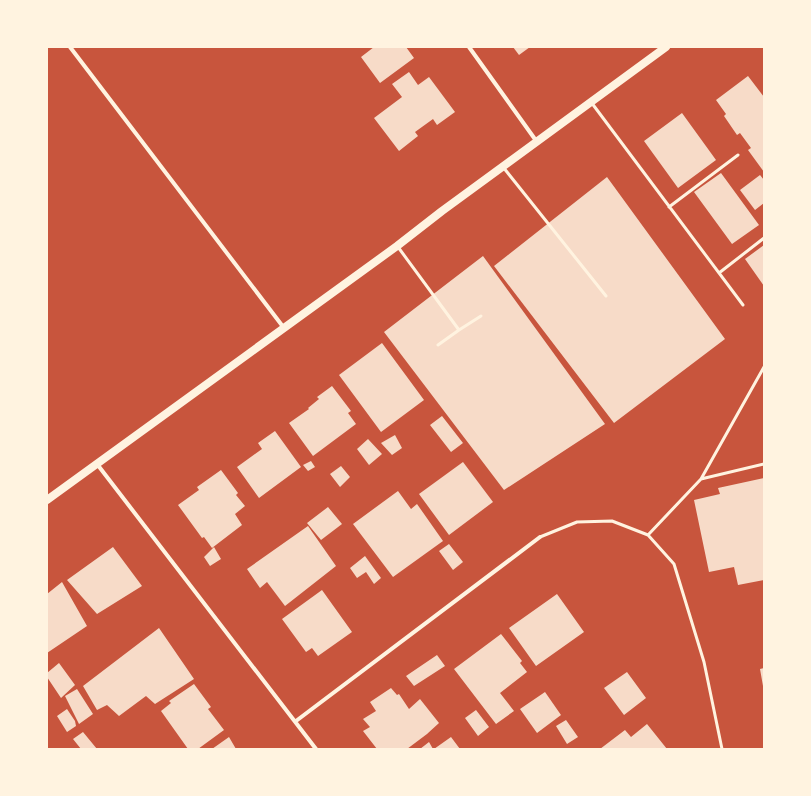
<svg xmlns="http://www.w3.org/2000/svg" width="811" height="796" font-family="'Times New Roman',serif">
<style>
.building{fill:#f7dbc8}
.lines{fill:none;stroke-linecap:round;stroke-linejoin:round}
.service{stroke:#fff3e0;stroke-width:3}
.minor{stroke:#fff3e0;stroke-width:4}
.secondary{stroke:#fff3e0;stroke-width:8}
</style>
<rect width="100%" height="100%" fill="#c8553d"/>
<path class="building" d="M 374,47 L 406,47 L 414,58 L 380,83 L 361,57 Z
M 513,47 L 530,47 L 519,55 Z
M 409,72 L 418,85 L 429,77 L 455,112 L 437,125 L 433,119 L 415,132 L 418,136 L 399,151 L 374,118 L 402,97 L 392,84 Z
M 748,76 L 764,97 L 764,172 L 748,150 L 751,148 L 740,133 L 737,135 L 724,116 L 726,114 L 716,100 Z
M 682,113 L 716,160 L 678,188 L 644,141 Z
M 721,173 L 759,225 L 732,244 L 694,192 Z
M 760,175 L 764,180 L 764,203 L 755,210 L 740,190 Z
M 607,177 L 725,339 L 614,423 L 494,266 Z
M 764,245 L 764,286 L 745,259 Z
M 483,256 L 605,424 L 504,490 L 384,332 Z
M 382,343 L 424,400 L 381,432 L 339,375 Z
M 332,386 L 351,411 L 348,413 L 356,424 L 313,456 L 289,423 L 309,409 L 308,408 L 319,399 L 317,397 Z
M 442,416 L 463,443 L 451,452 L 430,425 Z
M 275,431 L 301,467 L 259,498 L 237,467 L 262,449 L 258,443 Z
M 395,435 L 402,448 L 392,455 L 381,443 Z
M 368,439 L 382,454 L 369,465 L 357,449 Z
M 311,461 L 315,467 L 308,471 L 303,465 Z
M 463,462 L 493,502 L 449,535 L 419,494 Z
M 341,466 L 350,477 L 340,487 L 330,474 Z
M 221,470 L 238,493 L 236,495 L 245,506 L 235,514 L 242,525 L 212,548 L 204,537 L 202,538 L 178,505 L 199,490 L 197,487 Z
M 764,478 L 764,580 L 738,585 L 734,567 L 709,572 L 694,500 L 720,494 L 718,488 Z
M 398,491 L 411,509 L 417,504 L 443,541 L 393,577 L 353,524 Z
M 328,507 L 342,524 L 321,540 L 307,523 Z
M 308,526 L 336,566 L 285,606 L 267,582 L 260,588 L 247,569 Z
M 449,544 L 463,562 L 453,570 L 439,551 Z
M 113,547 L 142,586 L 97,614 L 67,580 Z
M 214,547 L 221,559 L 210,566 L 204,557 Z
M 365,556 L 381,578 L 374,584 L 366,572 L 357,578 L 350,568 Z
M 62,582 L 87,626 L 47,653 L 47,594 Z
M 322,590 L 352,632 L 318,656 L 312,648 L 306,652 L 282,619 Z
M 557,594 L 584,632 L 536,666 L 509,628 Z
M 159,628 L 194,679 L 155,704 L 146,696 L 119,716 L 107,705 L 97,710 L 83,686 Z
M 501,634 L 522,661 L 520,663 L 527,672 L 500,693 L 514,711 L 496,724 L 454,669 Z
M 437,655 L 445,666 L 414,686 L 406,676 Z
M 59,663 L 75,685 L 61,698 L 47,677 L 47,673 Z
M 764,668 L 764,686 L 763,686 L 760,669 Z
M 627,672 L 646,698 L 624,715 L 604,688 Z
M 194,684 L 211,707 L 208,709 L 224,730 L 198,749 L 188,749 L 161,711 L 171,703 L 169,701 Z
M 391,688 L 397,695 L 399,694 L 409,709 L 420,699 L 439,723 L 427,734 L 407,749 L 377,749 L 363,731 L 370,727 L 363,719 L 376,711 L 370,702 Z
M 77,689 L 93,714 L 79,724 L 65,696 Z
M 545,692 L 561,715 L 537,733 L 520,709 Z
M 67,709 L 75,721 L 76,726 L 67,732 L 57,716 Z
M 476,710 L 489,727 L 478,736 L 465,718 Z
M 566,720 L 578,737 L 567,744 L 556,726 Z
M 647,724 L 667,749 L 600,749 L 625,730 L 631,737 Z
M 83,732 L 97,749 L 81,749 L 73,739 Z
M 229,737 L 236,749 L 212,749 Z
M 451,737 L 460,749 L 434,749 Z
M 429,742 L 433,749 L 420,749 Z"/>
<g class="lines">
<path class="service" d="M 591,102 L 743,305
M 503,167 L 606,296
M 669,207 L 738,155
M 398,247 L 459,330 L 481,316
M 719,273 L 764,238
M 438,345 L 459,330
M 701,479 L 764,464
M 648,535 L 701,479 L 764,367
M 540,537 L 577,522 L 612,521 L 648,535 L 674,564 L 704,662 L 722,749"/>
<path class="minor" d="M 70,47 L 284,328
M 469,47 L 537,142
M 97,464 L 316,749
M 296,721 L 540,537"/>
<path class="secondary" d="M 47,500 L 397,246 L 442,211 L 666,47"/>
</g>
<rect width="811" height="796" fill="none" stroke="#fff3e0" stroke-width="96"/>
</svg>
